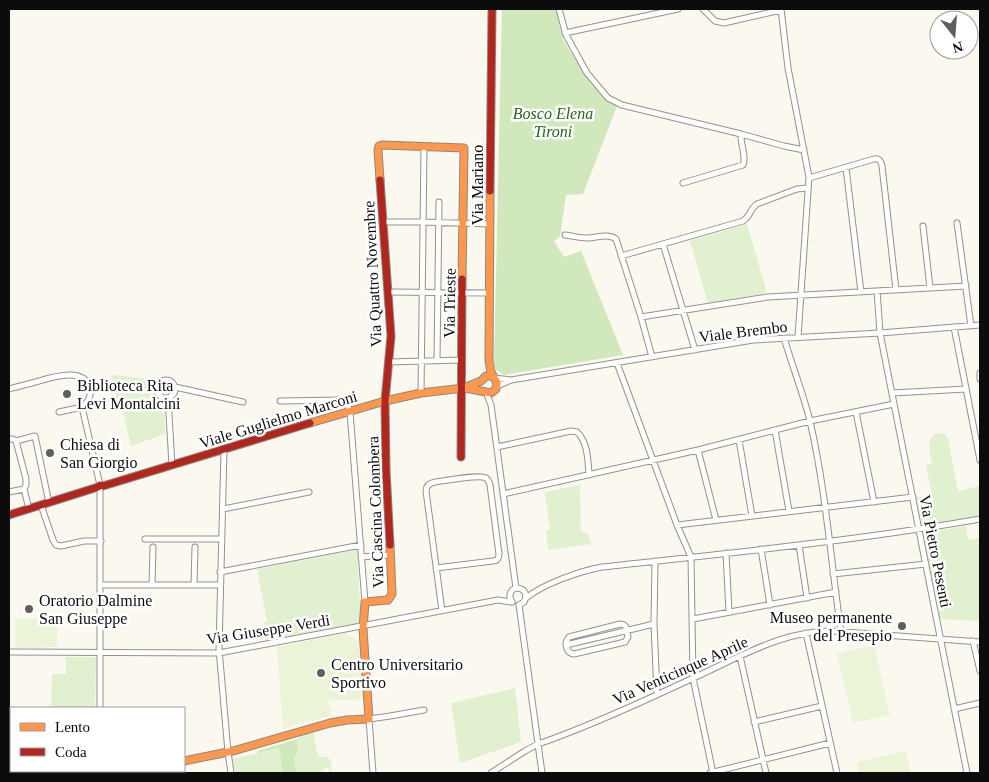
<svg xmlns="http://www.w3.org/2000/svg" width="989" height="782" font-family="Georgia,serif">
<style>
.green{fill:#e1f0cf}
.forest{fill:#d1e8bc}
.pitch{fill:#ecf4d8}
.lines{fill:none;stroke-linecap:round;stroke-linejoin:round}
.street-casing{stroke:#93928e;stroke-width:7}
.slow-casing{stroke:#8a8985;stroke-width:9}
.jam-casing{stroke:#8a8985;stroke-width:9}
.street{stroke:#fefefd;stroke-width:5}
.slow{stroke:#ff974d;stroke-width:7}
.jam{stroke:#b3261e;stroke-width:7}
.poi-dot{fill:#5f5f5b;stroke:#fff;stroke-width:2}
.labels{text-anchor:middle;stroke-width:5;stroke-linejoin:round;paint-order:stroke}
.park-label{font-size:16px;font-style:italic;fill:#27641c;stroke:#fff}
.street-label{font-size:16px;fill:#0c0c0c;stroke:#fff}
.poi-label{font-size:16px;fill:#0c0c0c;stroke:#fff;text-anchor:start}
</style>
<rect width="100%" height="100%" fill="#faf8ef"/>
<path class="green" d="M 747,224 L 767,293 L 708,303 L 690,241 Z
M 111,375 L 132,377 L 152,381 L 154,394 L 164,402 L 165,434 L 131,446 L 121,403 L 117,399 Z
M 938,433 L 945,434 L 948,439 L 958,491 L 980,486 L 980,516 L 922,527 L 916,498 L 932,494 L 926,465 L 932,463 C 930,451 924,440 938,433 Z
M 580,485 L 581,532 L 588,533 L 591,544 L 548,550 L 546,530 L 550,529 L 545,492 Z
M 966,526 L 968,540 L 980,538 L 980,621 L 939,619 L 923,533 Z
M 357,550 L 361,623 L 266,640 L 264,622 L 267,622 L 257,569 Z
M 66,657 L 96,657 L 95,708 L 51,708 L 52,674 L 66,674 Z
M 515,688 L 521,742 L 460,763 L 451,703 Z
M 313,730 L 318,757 L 328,757 L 331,762 L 332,773 L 327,767 L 320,772 L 319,773 L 297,773 L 294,759 L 298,751 L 297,739 L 299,738 L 298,735 Z
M 279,748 L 283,773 L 235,773 L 233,759 Z"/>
<path class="forest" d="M 502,9 L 556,9 L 563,40 L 591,84 L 617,106 L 583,194 L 566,195 L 560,236 L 554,241 L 564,257 L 581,251 L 623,355 L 504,375 L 496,370 L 494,364 Z
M 297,739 L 298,751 L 294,759 L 297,773 L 283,773 L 279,748 L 257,753 L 258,751 Z"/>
<path class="pitch" d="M 57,618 L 57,647 L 16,648 L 15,619 Z
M 345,633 L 355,639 L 361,638 L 365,699 L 329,701 L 331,716 L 300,723 L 283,729 L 277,647 Z
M 874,645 L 890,715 L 853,723 L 837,654 Z
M 906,751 L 911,773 L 859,773 L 857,762 Z"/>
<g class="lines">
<g class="street-casing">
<path id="street" d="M 559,9 L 566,35 L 587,73 L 608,98 L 622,105 L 741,134 L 784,146 L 804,150
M 703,9 L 715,21 L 724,23 L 781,10
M 781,9 L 788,68 L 809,177 L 798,337
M 565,33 L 678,9
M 846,168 L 861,292
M 809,178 L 874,159 C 879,158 881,161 882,166 L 896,290
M 683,183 L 743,165 C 747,156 740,145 741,134
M 382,222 L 421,222 L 490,224
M 957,223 L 971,326
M 923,226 L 930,288
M 565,235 C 573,236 580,238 587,238 C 596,238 608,233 616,239 L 641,317 L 652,357
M 663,244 L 695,350
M 621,256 L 743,221 C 750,217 750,209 757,204 L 797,189 L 808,188
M 877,291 L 880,333 L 967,773
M 388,292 L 489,293
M 641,317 L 768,297 L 966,286
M 954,327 L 980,460
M 784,338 C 792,365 803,393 810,421 C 826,491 831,562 841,632
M 437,361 L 439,202
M 389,362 L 462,360
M 617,363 L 677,525 L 691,557 L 693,678 L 713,773
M 980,373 L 980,379
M 494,378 L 511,380
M157 389a9 9 0 1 1 18 0a9 9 0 1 1-18 0Z
M 497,386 L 511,380 L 753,340 L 880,333 L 980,325
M 175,387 L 243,402
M 9,389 C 16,387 24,385 32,383 C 47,379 86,364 90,390 C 91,397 87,403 82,407
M 486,392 L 491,405 L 516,588
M 421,393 L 424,147
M 892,393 L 966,389
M 168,398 L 172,465
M 280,401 L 342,400 L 347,402 L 350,412 L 365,602
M 82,407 L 100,485
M 59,412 L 82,407
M 856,412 L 874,502
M 775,430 L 789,511
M 9,439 L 13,439 L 16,441 L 26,479 L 26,485 L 24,489 L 29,509
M 739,440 L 752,516
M 16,441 L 35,436 L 49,503
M 497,447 L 571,431 L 577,432 C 588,442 588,461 589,475
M 224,450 L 219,649 L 228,752 L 231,773
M 698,450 L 716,520
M 9,492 L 24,489
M 503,494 L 698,450 L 810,421 L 894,404
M 41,505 L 53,540 L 56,545 L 61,546 L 84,541 L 101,541
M 223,509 L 309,492
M 677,525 L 913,497
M 145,539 L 221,539
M 799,545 L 807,598
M 761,549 L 770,605
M 726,553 L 729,612
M 361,557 L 390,555
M 655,561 L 654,624 L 657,695
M 436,568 L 493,561 C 497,561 499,558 499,554 L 490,485 C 489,482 489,480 486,478 C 479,474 444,481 435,482 C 430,483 426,485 426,491 L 442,611
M 220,572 L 361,545
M 833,574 L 926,564
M 100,585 L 220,585
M 152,585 L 153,547
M 194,585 L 195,547
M 516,588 C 525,588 528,595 524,602 L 519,605
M 526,598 C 543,584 580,571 602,567 C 728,553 855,541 980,519
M 512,602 C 508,596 510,590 516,588
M 519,605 L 542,773
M 693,619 L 836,592
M 620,624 L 624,625 L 626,627 L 628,637 L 625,642 L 574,654 C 567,653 566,648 566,642 L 569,637 Z
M 806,633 L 837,773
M 973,641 L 980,671
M 566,645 L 654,624
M 9,652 L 219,653 L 498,600 L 511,602
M 740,656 L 766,773
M 100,708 L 100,489
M 954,709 L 980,703
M 754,722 L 822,706
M 97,773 L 97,771
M 115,773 L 128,771
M 373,773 L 369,719 L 390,716 L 424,710
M 491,773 L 525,751 L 538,744 C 585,728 631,707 676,686 C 694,678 711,670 729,661 C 761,646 794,631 831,631 L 980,642
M 710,773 L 830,743"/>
</g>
<g class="slow-casing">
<path id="slow" d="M 380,180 L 378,150 L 379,146 L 382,145 L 464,148 L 462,279
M 465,388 L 491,393 L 496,389 L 497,383 L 491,372 L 489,361 L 490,191
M 310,423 L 385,401 L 421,393 L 464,388 L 481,381 L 486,376 L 491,376 L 494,378
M 184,761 L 233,751 L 330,723 L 347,720 L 369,719 L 363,629 L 365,602 L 388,600 L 392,594 L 390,545"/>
</g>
<g class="jam-casing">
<path id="jam" d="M 380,180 L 391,336 L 385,401 L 386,470 L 390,545
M 490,191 L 492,9
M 461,457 L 462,279
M 9,515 L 98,487 L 100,485 L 103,486 L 310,423"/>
</g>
<use href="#street" class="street"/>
<use href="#slow" class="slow"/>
<use href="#jam" class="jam"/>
</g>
<g class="poi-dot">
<circle cx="67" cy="394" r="5"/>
<circle cx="50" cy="453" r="5"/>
<circle cx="29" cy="609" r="5"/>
<circle cx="902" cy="626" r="5"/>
<circle cx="321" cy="673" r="5"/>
</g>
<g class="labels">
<g class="park-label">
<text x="553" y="119">Bosco Elena<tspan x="553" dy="18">Tironi</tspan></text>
</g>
<g class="street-label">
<text transform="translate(477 185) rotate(-90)" y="6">Via Mariano</text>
<text transform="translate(372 274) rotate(-93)" y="6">Via Quattro Novembre</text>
<text transform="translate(449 303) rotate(-89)" y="6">Via Trieste</text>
<text transform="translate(743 331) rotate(-7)" y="6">Viale Brembo</text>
<text transform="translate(278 419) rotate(-17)" y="6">Viale Guglielmo Marconi</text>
<text transform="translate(375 512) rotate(-92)" y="6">Via Cascina Colombera</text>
<text transform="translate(936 551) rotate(79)" y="6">Via Pietro Pesenti</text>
<text transform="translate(268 629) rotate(-9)" y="6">Via Giuseppe Verdi</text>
<text transform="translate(680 670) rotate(-24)" y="6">Via Venticinque Aprile</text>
</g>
<g class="poi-label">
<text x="77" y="391">Biblioteca Rita<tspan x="77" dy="18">Levi Montalcini</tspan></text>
<text x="60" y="450">Chiesa di<tspan x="60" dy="18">San Giorgio</tspan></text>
<text x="39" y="606">Oratorio Dalmine<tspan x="39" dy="18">San Giuseppe</tspan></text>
<text x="892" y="623" text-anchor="end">Museo permanente<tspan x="892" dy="18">del Presepio</tspan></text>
<text x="331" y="670">Centro Universitario<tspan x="331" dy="18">Sportivo</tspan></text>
</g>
</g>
<rect width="989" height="782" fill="none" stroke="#0c0c0c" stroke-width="20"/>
<rect x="10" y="707" width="175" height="65" fill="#ffffff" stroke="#9e9e9e"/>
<rect x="20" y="723" width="25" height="8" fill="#ff974d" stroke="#9e9e9e"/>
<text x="55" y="732" font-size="15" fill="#0c0c0c">Lento</text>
<rect x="20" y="748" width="25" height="8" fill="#b3261e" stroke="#9e9e9e"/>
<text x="55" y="757" font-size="15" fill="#0c0c0c">Coda</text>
<g transform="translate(954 35) rotate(163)"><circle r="24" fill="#ffffff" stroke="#9e9e9e"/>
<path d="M0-4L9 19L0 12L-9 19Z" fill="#5f5f5b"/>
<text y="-8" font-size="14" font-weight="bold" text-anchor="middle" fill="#0c0c0c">N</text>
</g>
</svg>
